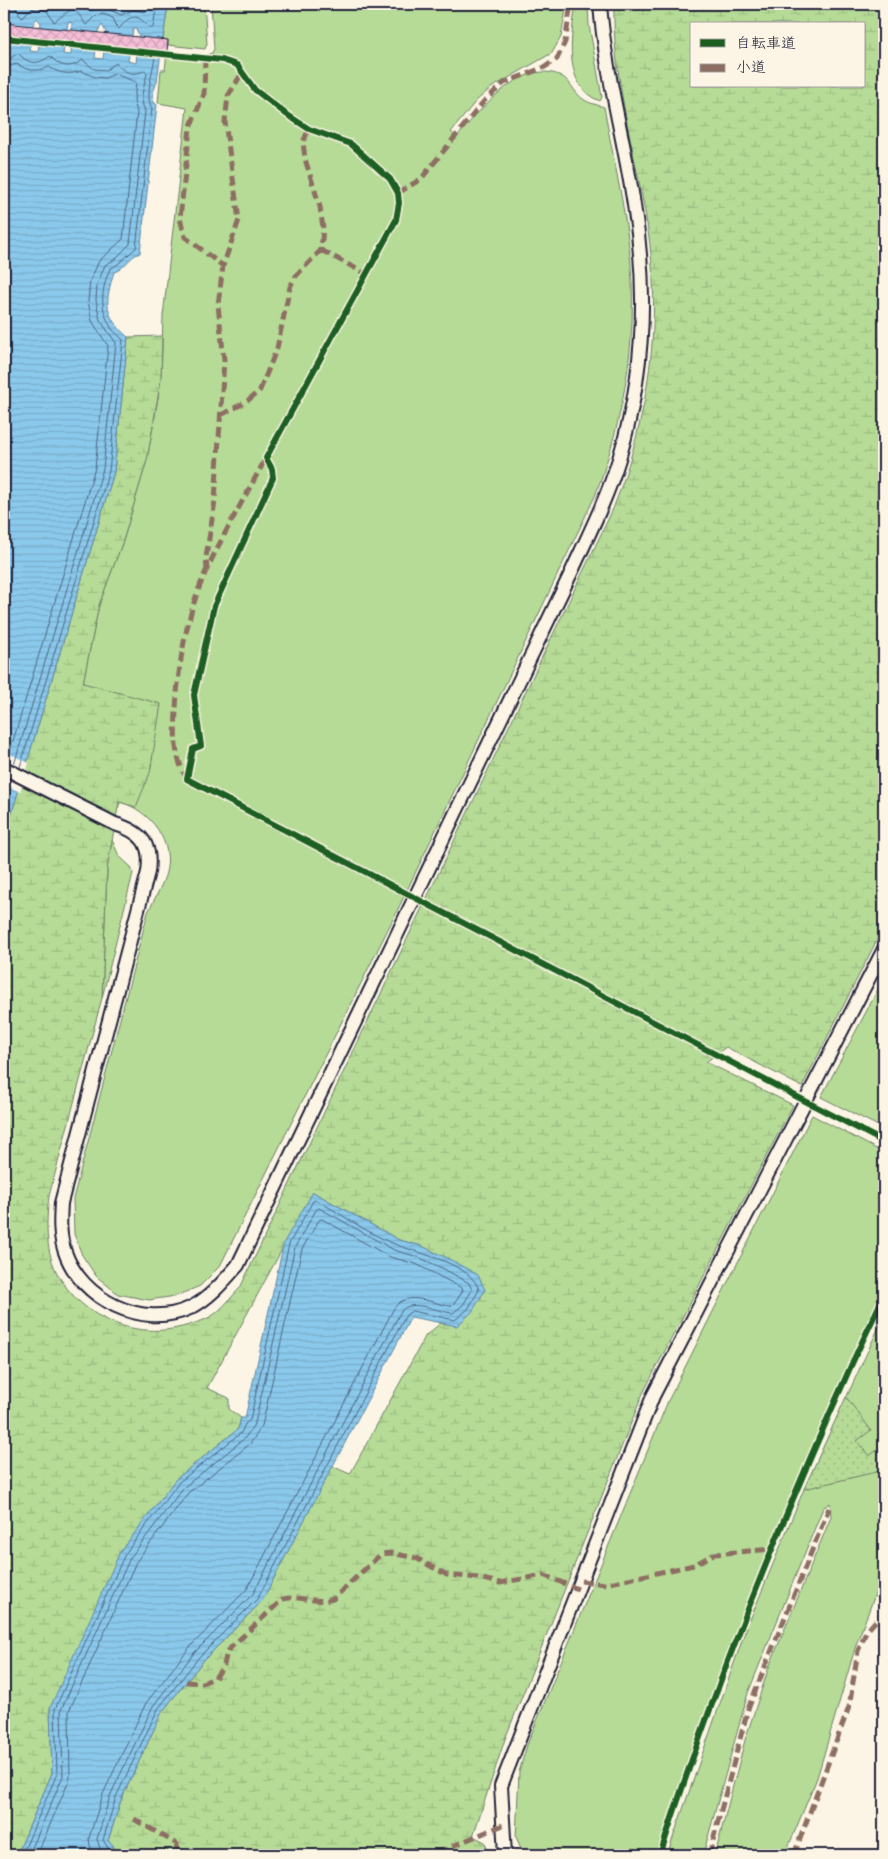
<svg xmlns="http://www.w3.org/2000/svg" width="888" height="1859" font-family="Pangolin,'Klee One',sans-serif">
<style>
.green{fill:#b6db96;stroke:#6c7e68}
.wetland{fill:url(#wetland-marsh);stroke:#6c7e68;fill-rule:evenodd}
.garden{fill:url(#garden-dots);stroke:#6c7e68}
.water{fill:url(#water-rules);stroke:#6186a5;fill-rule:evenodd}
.pier{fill:#fcf5e5}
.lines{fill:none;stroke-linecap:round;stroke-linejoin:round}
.shore{stroke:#4c6582;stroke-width:1}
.building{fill:url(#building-cross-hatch);stroke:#22223b}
.lane-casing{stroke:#22223b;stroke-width:16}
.lane{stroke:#fcf5e5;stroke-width:12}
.quiet{stroke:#8d6e63;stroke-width:5;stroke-dasharray:10 5;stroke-linecap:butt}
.cycleway-casing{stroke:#fcf5e5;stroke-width:9}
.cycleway{stroke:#1b5e20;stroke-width:6}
</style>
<defs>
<pattern id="wetland-marsh" width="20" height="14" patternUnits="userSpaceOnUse" patternTransform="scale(1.25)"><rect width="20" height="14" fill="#b6db96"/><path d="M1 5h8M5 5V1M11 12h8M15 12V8" fill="none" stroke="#9cbc82"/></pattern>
<pattern id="garden-dots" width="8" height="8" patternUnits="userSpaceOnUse" patternTransform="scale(1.25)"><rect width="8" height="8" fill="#b6db96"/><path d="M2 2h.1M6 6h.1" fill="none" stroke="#9cbc82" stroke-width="1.8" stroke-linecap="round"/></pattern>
<pattern id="water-rules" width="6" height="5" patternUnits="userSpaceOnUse" patternTransform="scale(1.25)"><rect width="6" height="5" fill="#8bc9ec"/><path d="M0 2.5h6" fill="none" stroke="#78accb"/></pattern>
<pattern id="building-cross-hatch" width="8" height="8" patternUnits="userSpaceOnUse" patternTransform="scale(1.25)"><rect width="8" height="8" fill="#f5bed6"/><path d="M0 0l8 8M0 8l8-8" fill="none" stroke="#d2a3b9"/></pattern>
</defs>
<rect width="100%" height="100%" fill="#fcf5e5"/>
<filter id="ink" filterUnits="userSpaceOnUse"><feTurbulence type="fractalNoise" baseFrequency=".02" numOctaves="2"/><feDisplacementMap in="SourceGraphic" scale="10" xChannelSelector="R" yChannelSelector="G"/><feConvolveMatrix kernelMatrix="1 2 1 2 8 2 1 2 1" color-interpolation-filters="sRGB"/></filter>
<g filter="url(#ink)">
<path class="green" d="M 168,4 L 204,4 L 207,44 L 205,49 L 168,45 L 168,40 L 163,40 Z
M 211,4 L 567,4 L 561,37 L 552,53 L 491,88 L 476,101 L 451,132 L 457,137 C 478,112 520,59 559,75 C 571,80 573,92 583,99 C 588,103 598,105 604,107 C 611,148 621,189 627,231 C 641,322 627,410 595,496 L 399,907 L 220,1266 L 200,1286 L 176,1296 L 149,1300 L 118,1294 L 96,1276 L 82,1255 L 74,1234 L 73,1199 L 148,912 C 154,900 161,888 165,876 C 176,843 150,810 120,802 L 118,809 L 83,683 L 99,605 L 123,541 L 147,460 L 155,416 L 161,379 L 163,316 L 187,108 L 158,103 L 161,70 L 165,70 L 167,52 L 203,56 L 212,53 L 214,49 Z
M 576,4 L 588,4 L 589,25 L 602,97 L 600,101 C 562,87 571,36 576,4 Z
M 112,840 L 119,856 L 131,867 L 133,873 L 102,998 L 107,869 Z
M 884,978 L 884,1129 L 821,1097 Z
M 812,1115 L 884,1153 L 884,1292 L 825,1418 L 779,1524 L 721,1671 L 657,1855 L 519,1855 L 521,1848 L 516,1837 L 519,1772 L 527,1745 L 668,1401 Z
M 884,1316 L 884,1585 L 879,1584 L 856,1645 L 817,1778 L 785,1855 L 715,1855 L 745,1740 L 769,1667 L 831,1517 L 830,1503 L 823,1508 L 748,1693 L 703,1855 L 667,1855 L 745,1632 L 804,1489 Z"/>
<path class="wetland" d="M 614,4 L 884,4 L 884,926 L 802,1087 L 726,1047 L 706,1062 L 793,1105 L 643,1393 L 505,1739 L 473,1836 L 485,1842 L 489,1855 L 113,1855 L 113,1845 L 108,1841 L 121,1800 L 162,1712 L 203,1661 L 262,1601 L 332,1466 L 350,1474 L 426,1335 L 441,1323 L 457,1325 L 422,1246 L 399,1240 L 313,1192 L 207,1388 L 229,1398 L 229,1409 L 241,1418 L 238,1429 L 175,1480 L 50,1708 L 52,1773 L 17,1855 L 4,1855 L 4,839 L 114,472 L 128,337 L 162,336 L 161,379 L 147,460 L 123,541 L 99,605 L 83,683 L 161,704 L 150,773 L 136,807 L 119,802 L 107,869 L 102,998 L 49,1196 C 46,1221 45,1248 56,1271 C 82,1321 140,1342 192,1324 C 198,1322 205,1320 210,1317 C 221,1311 231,1297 240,1288 L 613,509 C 649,417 663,321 647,224 C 635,151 612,77 614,4 ZM 692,24 L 864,24 L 864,86 L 692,86 Z"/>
<path class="garden" d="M 846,1397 L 871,1430 L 857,1441 L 869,1456 L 883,1446 L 884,1470 L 804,1489 Z"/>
<path class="water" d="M 4,4 L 168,4 L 157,81 L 153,93 L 153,101 L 157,105 L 140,253 C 128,257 125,269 114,272 C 105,301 103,316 128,337 L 114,472 L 4,839 L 4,48 L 6,48 L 9,21 L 7,15 L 4,16 ZM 37,18 L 41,23 L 38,52 L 30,51 L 33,24 ZM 68,22 L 72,23 L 71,55 L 63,54 ZM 102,25 L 106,32 L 103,59 L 95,58 L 98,31 ZM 133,29 L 136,29 L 139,35 L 136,63 L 128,61 Z
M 313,1192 L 399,1240 L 422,1246 L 449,1259 L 478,1275 L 485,1290 L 472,1312 L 457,1326 L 411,1317 L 262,1601 L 203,1661 L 162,1712 L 121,1800 L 108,1841 L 113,1845 L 113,1855 L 17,1855 L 52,1773 L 50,1708 L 120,1552 L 175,1480 L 238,1429 L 241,1418 L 245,1418 L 284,1242 Z"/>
<path class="pier" d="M 5,35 L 34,38 L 34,44 L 5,41 Z
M 37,38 L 67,42 L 66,48 L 37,45 Z
M 70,42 L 99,45 L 99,51 L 69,48 Z
M 102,45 L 132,48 L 131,55 L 102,52 Z
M 135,49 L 161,52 L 160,58 L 134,55 Z
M 4,751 L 29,763 L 20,792 L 4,784 Z"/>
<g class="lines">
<path class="shore" d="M 8,4 L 15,7 L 22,18 L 30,9 L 38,7 L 47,11 L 54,22 C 71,10 72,2 86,25 L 95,16 L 103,14 L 113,18 L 118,29 C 122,27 123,23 127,20 C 138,12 144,23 151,29 L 153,27 L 157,4
M 76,4 L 88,11 L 104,7 L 121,15 L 133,10 L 146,12 L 149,4
M 4,60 L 11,58 L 18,53 C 29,65 38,65 50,56 C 61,68 70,69 83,60 L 94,69 L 106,70 L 116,63 C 124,72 132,77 145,70 L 147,73 C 145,87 138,96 145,111 L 130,244 L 114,260 L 105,265 L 97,285 L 96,300 L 100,320 L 116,343 L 103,469 L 14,765
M 4,67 L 17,64 C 27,71 37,72 49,67 C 60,74 70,75 81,71 L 95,77 L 105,78 L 115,74 L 136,82 L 134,101 L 137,112 L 123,239 L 99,261 L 90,281 L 88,301 L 92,321 L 108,346 L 95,468 L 7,761
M 20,767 L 109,471 L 123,340 C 120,336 115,333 112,329 C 99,309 101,289 110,269 C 120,264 127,255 136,248 L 152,108 C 144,97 154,67 156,52
M 22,1855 L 57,1774 L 55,1709 L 125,1554 L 178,1483 L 241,1433 L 245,1424 L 250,1420 L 289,1244 L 313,1201 L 316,1200 C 342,1214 370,1235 397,1245 C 420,1254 472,1264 479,1290 L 468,1309 L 455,1320 L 412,1311 L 406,1315 L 258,1598 L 199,1657 L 158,1709 L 116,1797 L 103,1840 L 108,1848 L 108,1855
M 29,1855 L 63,1776 L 61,1710 L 130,1558 L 183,1488 L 245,1438 L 255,1423 L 295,1247 L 316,1210 L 319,1208 L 394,1250 L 418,1257 L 444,1269 L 469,1283 L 472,1290 L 463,1305 L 453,1313 C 438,1312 412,1298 401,1311 L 253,1594 L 194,1653 L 153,1706 L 110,1796 L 97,1839 L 102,1855
M 37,1855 L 70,1778 L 69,1711 L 136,1562 L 188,1493 L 250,1444 L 262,1426 L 302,1249 L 319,1220 L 322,1219 L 390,1257 L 416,1264 L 462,1288 L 463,1290 L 457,1300 L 451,1306 C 432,1304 408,1289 394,1308 L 247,1589 L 189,1648 L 146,1703 L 103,1794 L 89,1838 L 90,1846 L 94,1855"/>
</g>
<path class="building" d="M 4,23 L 168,40 L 167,52 L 4,35 Z"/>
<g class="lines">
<g class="lane-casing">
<path id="lane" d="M 4,768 L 115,824 C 142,832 152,844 148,872 L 61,1203 C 60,1220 59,1235 65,1252 C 81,1299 142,1330 190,1308 C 209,1299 224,1281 238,1265 L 571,573 C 588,536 607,498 619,459 C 644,376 648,290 634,205 C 624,138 605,72 600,4
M 505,1855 L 501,1786 L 653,1396 L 884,949"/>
</g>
<use href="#lane" class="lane"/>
<path class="quiet" d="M 205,58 L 204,94 L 190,128 L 180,218 L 185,237 L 223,266
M 398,193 L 421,179 L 484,101 L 504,83 L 545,67 L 557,59 L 565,42 L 571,4
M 321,250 L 368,275
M 221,415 L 246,402 L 260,390 L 277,348 L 290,287 L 296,276 L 321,250 L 323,228 L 320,207 L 305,159 L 303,142 L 309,129
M 207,571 L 206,557 L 215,501 L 224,360 L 218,305 L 223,266 L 239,220 L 225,122 L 228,96 L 242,73
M 188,780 C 173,757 175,736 176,710 C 178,664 187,612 207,569 C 225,531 246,495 266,458
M 581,1581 L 605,1584 L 694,1565 L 714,1554 L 772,1549
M 186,1682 L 202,1683 L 215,1678 L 224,1665 L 227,1651 L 283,1599 C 300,1595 316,1604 333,1599 L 381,1554 L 391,1553 L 416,1558 L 447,1575 L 478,1578 L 500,1583 L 543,1575 L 578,1589
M 134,1819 L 177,1844 L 175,1855
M 440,1855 L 448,1848 L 503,1825
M 709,1855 L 748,1709 L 829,1508
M 794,1855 L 849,1707 L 858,1651 L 866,1632 L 884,1611"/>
<g class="cycleway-casing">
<path id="cycleway" d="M 4,38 L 222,60 L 237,65 L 255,90 L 286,114 L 309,129 L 351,144 L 390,179 L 398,193 L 399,203 L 396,220 L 266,458 L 272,469 L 273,478 L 214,606 L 194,695 L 201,746 L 193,749 L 187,779 L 884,1142
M 660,1855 C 712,1692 776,1533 846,1377 C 858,1349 872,1322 884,1295"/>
</g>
<use href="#cycleway" class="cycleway"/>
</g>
</g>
<rect width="888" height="1859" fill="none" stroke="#fcf5e5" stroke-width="20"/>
<rect x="10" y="10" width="868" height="1839" fill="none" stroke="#22223b" stroke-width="2" filter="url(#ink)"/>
<rect x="690" y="22" width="175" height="65" fill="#fcf5e5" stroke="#a5a1a1"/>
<rect x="700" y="39" width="25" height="8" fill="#1b5e20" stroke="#a5a1a1"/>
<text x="736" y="48" font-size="15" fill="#22223b">自転車道</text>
<rect x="700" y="64" width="25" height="8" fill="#8d6e63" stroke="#a5a1a1"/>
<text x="736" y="72" font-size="15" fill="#22223b">小道</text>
</svg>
